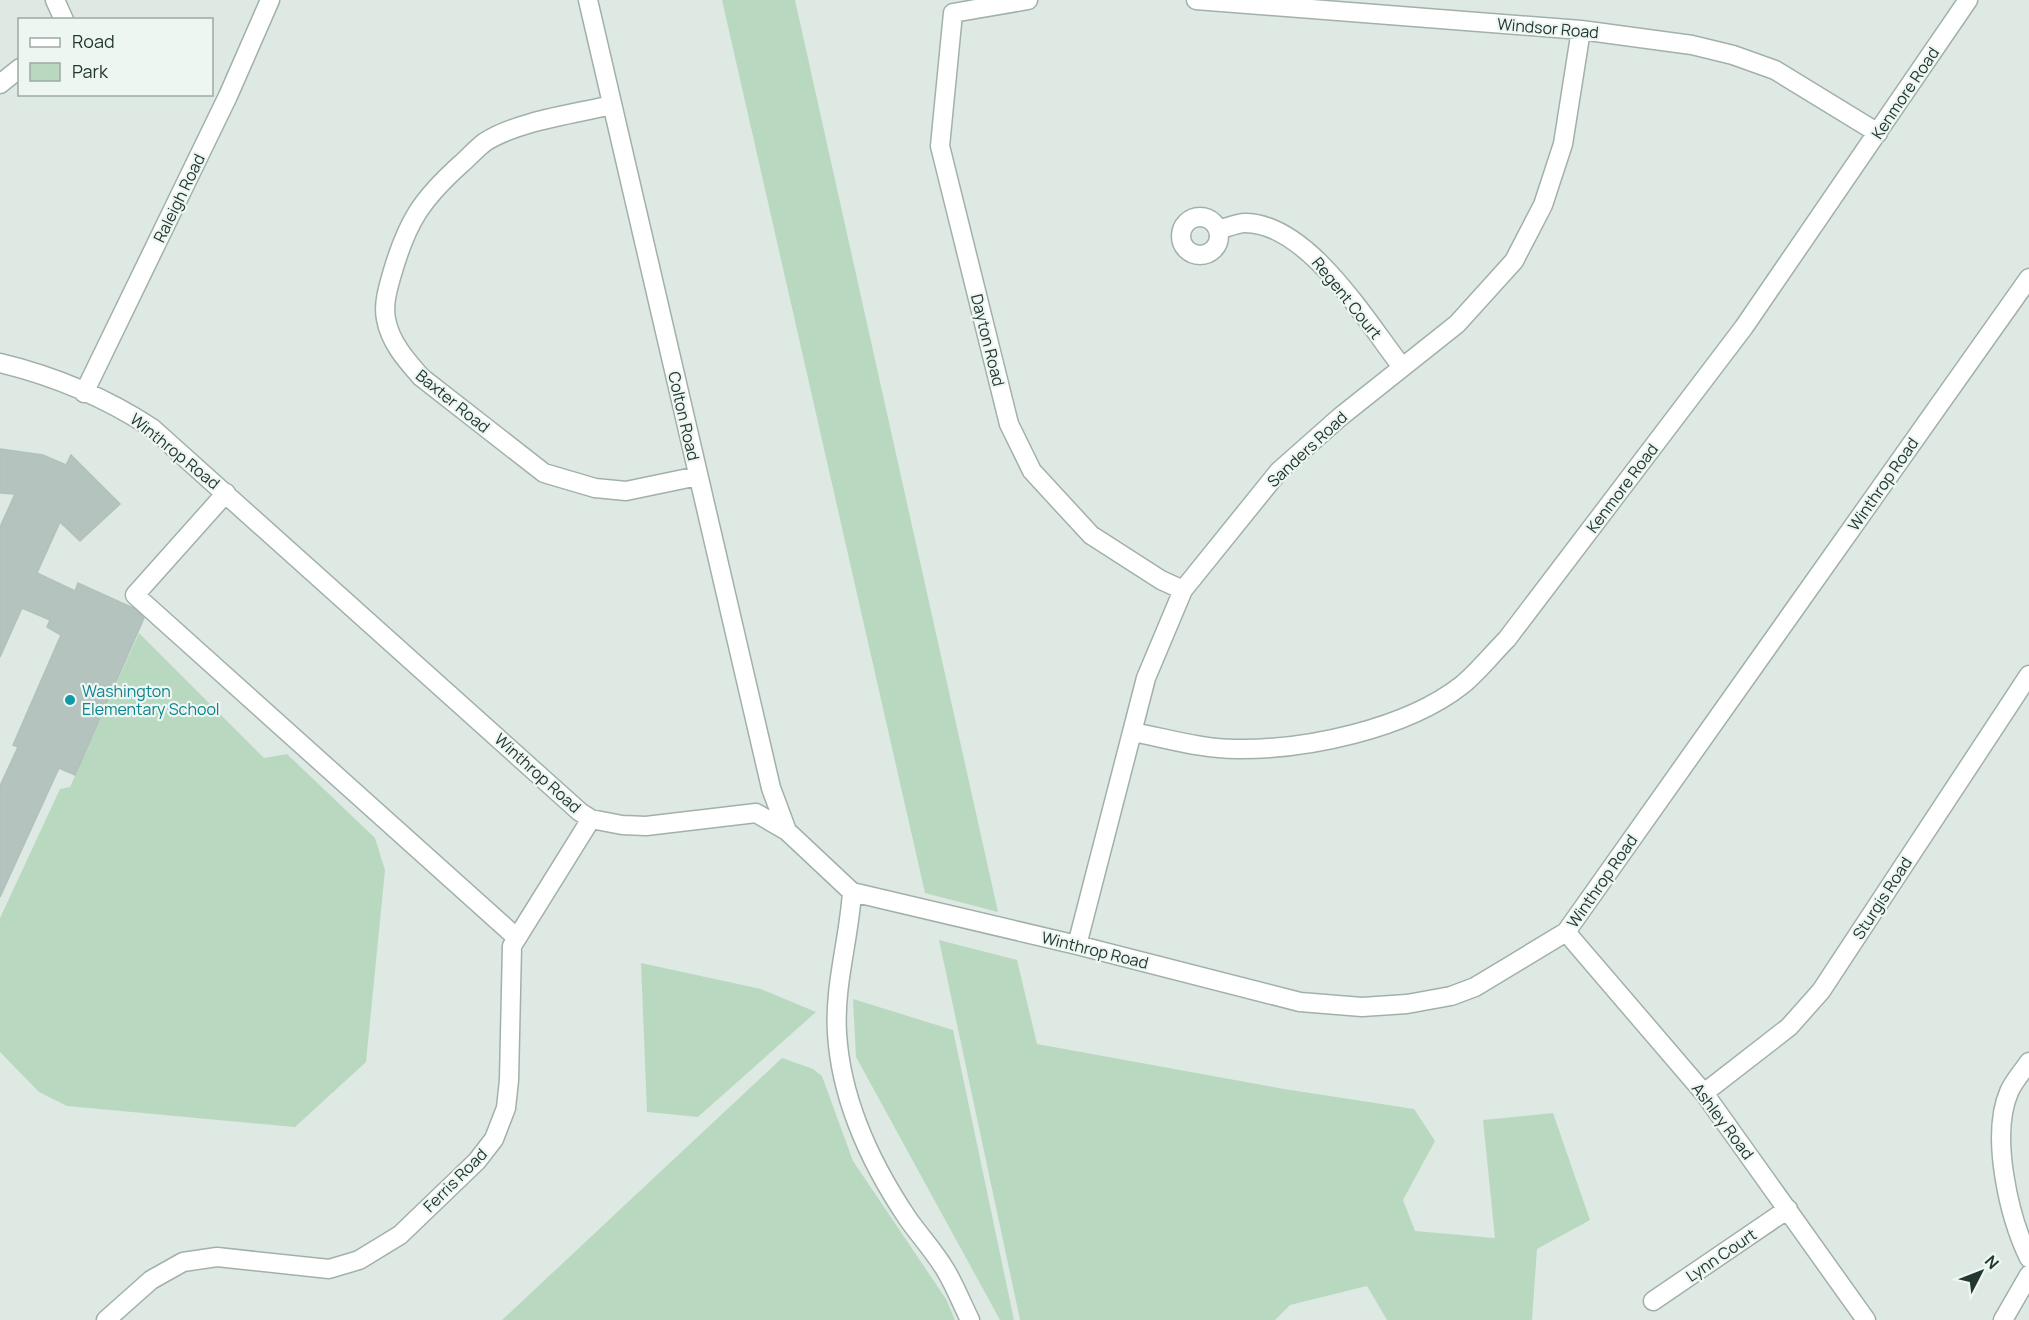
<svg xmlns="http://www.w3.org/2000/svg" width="2029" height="1320" font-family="Manrope,sans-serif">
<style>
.green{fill:#b8d9c0}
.building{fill:#b4c3bd;stroke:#b1c2ba;stroke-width:1.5}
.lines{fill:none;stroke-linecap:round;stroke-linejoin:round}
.minor-casing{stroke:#a2b0aa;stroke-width:21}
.minor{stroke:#fff;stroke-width:18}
.culture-dot{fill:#0f9aa8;stroke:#eef6f2;stroke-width:2}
.labels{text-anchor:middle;stroke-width:4.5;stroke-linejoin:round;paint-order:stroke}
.street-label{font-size:16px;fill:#213730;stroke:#eef6f2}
.culture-label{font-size:16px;fill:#0d838f;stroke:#eef6f2;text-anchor:start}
</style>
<rect width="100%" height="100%" fill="#dee9e4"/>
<path class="green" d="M 722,0 L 795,0 L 998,912 L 925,893 Z
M 139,633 L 264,758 L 287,754 L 375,838 L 385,870 L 366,1062 L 295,1127 L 67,1106 L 39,1092 L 0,1052 L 0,918 L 60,789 L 70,787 Z
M 939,940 L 1017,960 L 1037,1044 L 1284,1089 L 1414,1109 L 1435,1141 L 1403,1200 L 1415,1231 L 1495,1238 L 1483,1120 L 1553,1113 L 1590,1220 L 1537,1249 L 1532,1320 L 1387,1320 L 1367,1286 L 1290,1305 L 1275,1320 L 1020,1320 Z
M 641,963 L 761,989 L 816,1012 L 698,1117 L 647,1112 Z
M 853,999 L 953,1030 L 1014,1320 L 1000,1320 L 856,1057 Z
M 782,1058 L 813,1069 L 822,1076 L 853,1161 L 946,1299 L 955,1320 L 502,1320 Z"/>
<path class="building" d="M 0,449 L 43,455 L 66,465 L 71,455 L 120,504 L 80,541 L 60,522 L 37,573 L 75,591 L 78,583 L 133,608 L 144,618 L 75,775 L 59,768 L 0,897 L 0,786 L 18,747 L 13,745 L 61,635 L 47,627 L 50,620 L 22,608 L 0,657 L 0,527 L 15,494 L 0,493 Z"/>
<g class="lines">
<g class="minor-casing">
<path id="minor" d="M 55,0 L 64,20
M 588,0 L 771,788 L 787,831
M 1196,0 L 1581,30 L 1692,45 L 1733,55 L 1775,70 L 1878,133
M 953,13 L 940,146 L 1009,424 L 1032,471 L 1091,535 L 1161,580 L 1183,590
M 953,13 L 1028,0
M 0,84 L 20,68
M 612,105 C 574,114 518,121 485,142 C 477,148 469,157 461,164 C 421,200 407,222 392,274 C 388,288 383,304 386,319 C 390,342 406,360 421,377 L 544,473 L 595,488 L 626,491 L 698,476
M1181 236a19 19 0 1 1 38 0a19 19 0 1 1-38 0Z
M 1218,230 C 1226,228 1237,223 1245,223 C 1308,223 1367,322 1402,367
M 0,363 C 54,376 106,398 152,428 L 580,812 L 591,819 L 622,825 L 646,826 L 756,813 L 787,831 L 852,892 L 1077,945 L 1300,1002 L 1362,1007 L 1407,1004 L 1451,996 L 1475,987 L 1566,932 L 2029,278
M 84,393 L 228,96 L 270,0
M 226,493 L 135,595 L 517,938
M 1132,732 C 1166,738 1201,749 1236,749 C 1306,750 1406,729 1462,685 C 1478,672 1492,654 1507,639 L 1744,327 L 1968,0
M 852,892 C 849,940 834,985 837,1033 C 841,1100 871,1164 908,1219 C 920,1236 935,1252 946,1271 C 955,1286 962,1304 970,1320
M 1566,932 L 1704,1093 L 1866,1320
M 1077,945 L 1146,678 L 1183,590 L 1279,471 L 1340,417 L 1457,324 L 1514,261 L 1543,205 L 1563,144 L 1581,30
M 2029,1062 C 2023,1071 2013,1082 2009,1092 C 1990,1136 2009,1217 2029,1258
M 1704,1093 L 1789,1027 L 1821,991 L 2029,675
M 1653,1301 L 1788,1209
M 106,1320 L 151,1280 L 183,1262 L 217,1257 L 329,1269 L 359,1260 L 400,1235 L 477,1161 L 494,1139 L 506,1108 L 509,1080 L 512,946 L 591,819
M 2003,1320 L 2029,1275"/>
</g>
<use href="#minor" class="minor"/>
</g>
<circle class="culture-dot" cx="70" cy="700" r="6"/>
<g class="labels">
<g class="street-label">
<text transform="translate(1548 28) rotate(5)" y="6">Windsor Road</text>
<text transform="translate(1905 93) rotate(-56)" y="6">Kenmore Road</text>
<text transform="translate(179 198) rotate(-64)" y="6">Raleigh Road</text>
<text transform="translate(1347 298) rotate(51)" y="6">Regent Court</text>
<text transform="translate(988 340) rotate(76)" y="6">Dayton Road</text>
<text transform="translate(453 401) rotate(39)" y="6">Baxter Road</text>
<text transform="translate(684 416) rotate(77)" y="6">Colton Road</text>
<text transform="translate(1307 449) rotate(-43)" y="6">Sanders Road</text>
<text transform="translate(175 451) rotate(39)" y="6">Winthrop Road</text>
<text transform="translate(1883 484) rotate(-55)" y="6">Winthrop Road</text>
<text transform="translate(1622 488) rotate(-53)" y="6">Kenmore Road</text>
<text transform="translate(538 773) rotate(42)" y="6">Winthrop Road</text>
<text transform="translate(1602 881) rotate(-55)" y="6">Winthrop Road</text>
<text transform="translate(1882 898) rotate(-57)" y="6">Sturgis Road</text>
<text transform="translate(1095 950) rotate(14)" y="6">Winthrop Road</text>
<text transform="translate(1723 1121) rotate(53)" y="6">Ashley Road</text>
<text transform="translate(455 1180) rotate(-45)" y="6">Ferris Road</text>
<text transform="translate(1721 1255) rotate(-34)" y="6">Lynn Court</text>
</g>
<g class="culture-label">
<text x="82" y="697">Washington<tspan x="82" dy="18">Elementary School</tspan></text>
</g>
</g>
<rect x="18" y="18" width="195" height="78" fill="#eef6f2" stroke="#9caaa4" stroke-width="1.5"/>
<rect x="30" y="38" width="30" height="9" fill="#ffffff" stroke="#9caaa4" stroke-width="1.5"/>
<text x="72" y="48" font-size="18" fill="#213730">Road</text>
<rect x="30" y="63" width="30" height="18" fill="#b8d9c0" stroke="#9caaa4" stroke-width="1.5"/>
<text x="72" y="78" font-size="18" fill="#213730">Park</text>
<g transform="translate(1981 1272) rotate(48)" stroke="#eef6f2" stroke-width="4.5" paint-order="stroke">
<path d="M0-4.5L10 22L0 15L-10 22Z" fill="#213730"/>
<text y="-9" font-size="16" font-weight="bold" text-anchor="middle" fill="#213730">N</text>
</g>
</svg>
